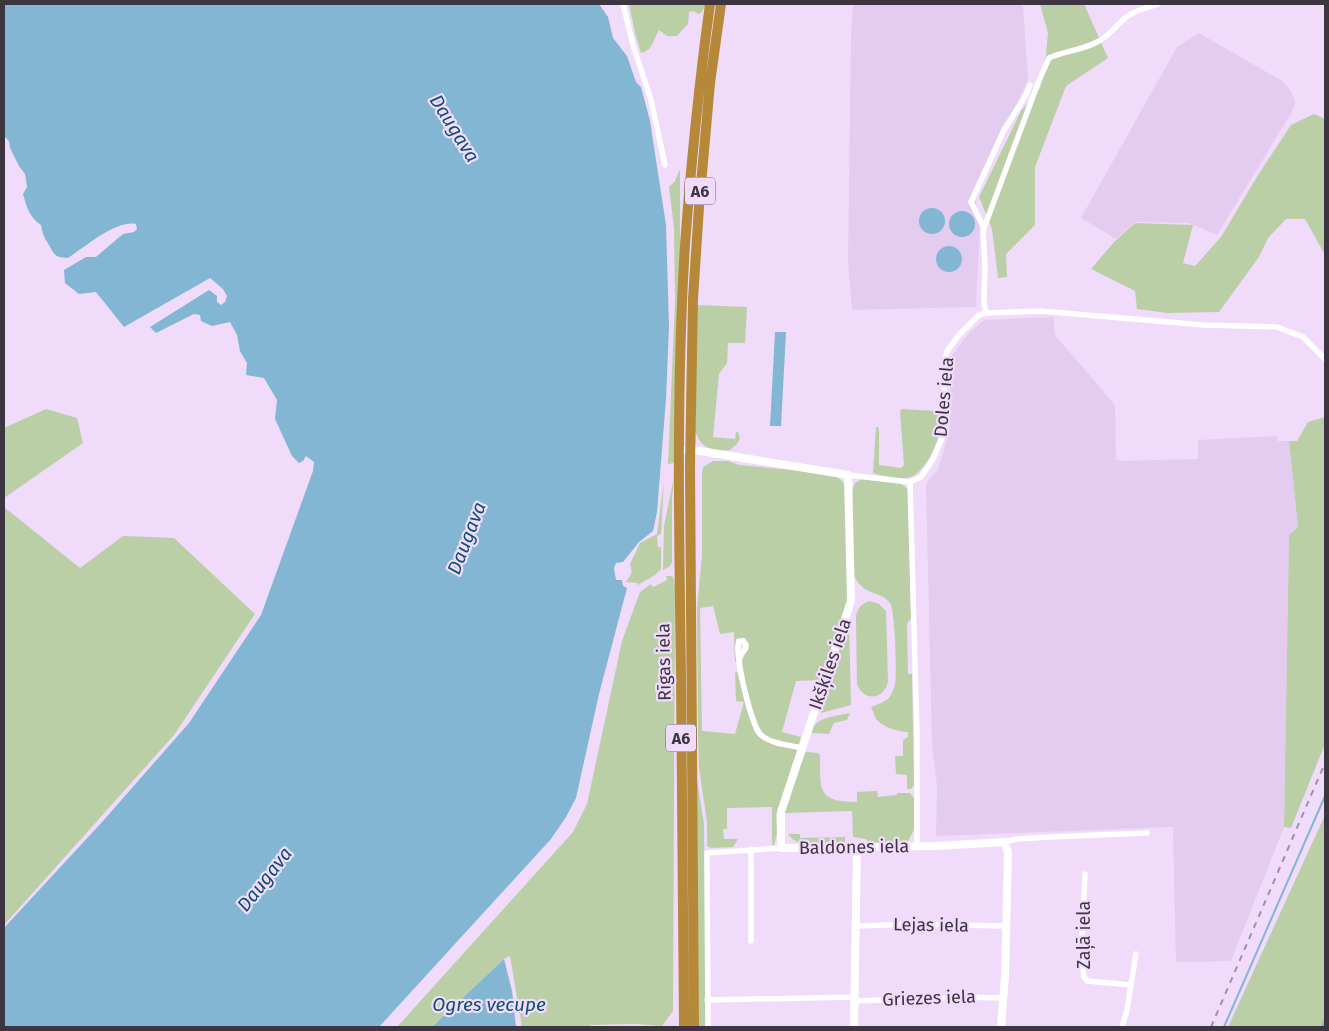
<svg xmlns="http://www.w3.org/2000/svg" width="1329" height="1031" font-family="'Fira Sans',sans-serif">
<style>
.built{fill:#e4ccf0}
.green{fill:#bbcfa6}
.water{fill:#82b6d2}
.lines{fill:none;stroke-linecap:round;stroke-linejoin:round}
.stream{stroke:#82b6d2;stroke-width:2}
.street{stroke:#fff;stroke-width:5.5}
.secondary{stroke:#fff;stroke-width:8}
.highway{stroke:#b6893a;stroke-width:10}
.rail{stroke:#9f90a7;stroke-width:2;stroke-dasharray:6 6;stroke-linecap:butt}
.labels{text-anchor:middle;stroke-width:4.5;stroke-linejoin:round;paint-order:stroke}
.shield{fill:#f0dbfb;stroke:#736779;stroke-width:1}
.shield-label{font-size:16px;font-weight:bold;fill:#3d3541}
.street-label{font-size:18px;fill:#3d3541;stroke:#f0dbfb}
.water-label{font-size:19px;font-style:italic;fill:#0d506d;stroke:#f0dbfb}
</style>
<rect width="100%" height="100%" fill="#f0dbfb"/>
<path class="built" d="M 853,4 L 1023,4 L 1028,79 L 975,198 L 980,225 L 976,307 L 852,310 L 848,263 L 851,37 Z
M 1199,33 L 1282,81 L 1291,91 L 1295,101 L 1293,110 L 1217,235 L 1189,223 L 1135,222 L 1116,239 L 1081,218 L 1177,47 Z
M 1053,317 L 1055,335 L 1115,405 L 1116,459 L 1120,461 L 1198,459 L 1198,440 L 1277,436 L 1278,441 L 1289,441 L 1298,527 L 1289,535 L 1284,827 L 1231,961 L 1176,962 L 1173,827 L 936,836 L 937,787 L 932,742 L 926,484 L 938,469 L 950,430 L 950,358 L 969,333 L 984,320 Z"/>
<path class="green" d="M 629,4 L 706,4 L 702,12 L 699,14 L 692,11 L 689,12 L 688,24 L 677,36 L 667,36 L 659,30 C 653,39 654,50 641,53 L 635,33 Z
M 1040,4 L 1084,4 L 1108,58 L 1066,86 L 1035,167 L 1035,225 L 1006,254 L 1007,277 L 998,278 L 992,229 L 979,197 L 1021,111 L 1040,88 L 1045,64 L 1048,33 Z
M 1314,114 L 1325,119 L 1325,255 L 1305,219 L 1286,219 L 1268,238 L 1259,257 L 1219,312 L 1167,313 L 1137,309 L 1135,291 L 1091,269 L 1114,242 L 1135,223 L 1193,225 L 1183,263 L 1195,266 L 1221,237 L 1258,175 L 1291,125 Z
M 680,169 L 680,265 L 674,463 L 668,464 L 675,301 L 674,228 L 669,187 L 675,181 Z
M 697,305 L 747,307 L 745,343 L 728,343 L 727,363 L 719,374 L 713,437 L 735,439 L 736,432 L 738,432 L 740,438 L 737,444 L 730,450 C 712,452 700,448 695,430 Z
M 46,409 L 77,418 L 83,443 L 4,498 L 4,428 Z
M 902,409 L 937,411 C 948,425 929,468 913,476 C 902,481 887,476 875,474 L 873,472 L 876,427 L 878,427 L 879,430 L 879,465 L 901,468 L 904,465 L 900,411 Z
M 1325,417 L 1325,744 L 1291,828 L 1284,827 L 1289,535 L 1298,527 L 1289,441 L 1297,441 L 1308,422 Z
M 713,461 L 728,461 L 739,465 L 834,474 L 843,482 L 846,488 L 848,598 L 821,680 L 796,681 L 782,732 L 801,737 L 799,744 L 795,744 L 769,738 L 758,729 L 742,672 C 742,669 741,666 742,663 C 743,653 753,648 745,638 L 736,639 L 737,662 L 735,662 L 734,632 L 720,634 L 713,606 L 700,608 L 702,731 L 735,734 L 744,702 L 736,701 L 735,672 L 737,672 L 755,733 L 766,741 L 795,748 L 797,751 L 776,815 L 777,833 L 774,845 L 772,845 L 772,807 L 727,808 L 727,829 L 723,829 L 724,839 L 738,839 L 733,847 L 711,848 L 707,846 L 707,822 L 699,768 L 698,731 L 697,608 L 702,555 L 702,473 L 703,467 Z
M 674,477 L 672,499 L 672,562 L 670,566 L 663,570 L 664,526 Z
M 862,479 L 901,484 L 908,489 L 911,618 L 907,624 L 908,674 L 912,674 L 914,785 L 911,789 L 907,789 L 907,775 L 896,774 L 895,756 L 903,756 L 903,740 L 908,737 L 908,732 C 898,732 883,727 876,719 C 874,716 873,710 871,707 C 878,704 887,702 891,695 C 892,692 895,687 895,684 C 897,673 895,611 890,603 C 881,590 866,598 854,576 L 852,492 L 855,483 Z
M 664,481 L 661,534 L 657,536 L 658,547 L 661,547 L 661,569 L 655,575 L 638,585 L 637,583 L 626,582 C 631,574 633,575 630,564 L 640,543 L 657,534 Z
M 4,507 L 80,568 L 123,536 L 174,538 L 255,614 L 174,735 L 4,925 Z
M 666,576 L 672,576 L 674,580 L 675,587 L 673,1011 L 662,1026 L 635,1024 L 591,1025 L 588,1027 L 522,1027 L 510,956 L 504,959 L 432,1027 L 397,1027 L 573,832 L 587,804 L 622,641 L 640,592 L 651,584 L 653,587 L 667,580 Z
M 870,601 L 879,604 L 886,611 L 888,681 C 885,700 863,702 857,684 L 856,619 C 856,610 860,604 870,601 Z
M 849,619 L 851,705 L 821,713 L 819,709 L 831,683 L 836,659 Z
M 850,713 L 847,720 L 834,723 L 829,734 L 812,733 C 812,717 837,716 850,713 Z
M 807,752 L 818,753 L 820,755 C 820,790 817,802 857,802 L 857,792 L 877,791 L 878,797 L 897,795 L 897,793 L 910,793 L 914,798 L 914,830 L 907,843 L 869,844 L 866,839 L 853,837 L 852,811 L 784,813 L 805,753 Z
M 695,767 L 704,824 L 706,1027 L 698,1027 Z
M 1325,815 L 1325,1027 L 1228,1027 Z
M 788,834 L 800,834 L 800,838 L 845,837 L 845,844 C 828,844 799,851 788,834 Z"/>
<path class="water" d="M 4,4 L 599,4 L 608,17 L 613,38 L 627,56 L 636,82 L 641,87 L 650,121 L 666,225 L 669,327 L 666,399 L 657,512 L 653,531 L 639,542 L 623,562 L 616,563 L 614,568 L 616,580 L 622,580 L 623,586 L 627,588 L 599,694 L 576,798 L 566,817 L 551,839 L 379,1027 L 4,1027 L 4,928 L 103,821 L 189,723 L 261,615 L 313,471 L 314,462 L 306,456 L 303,461 L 299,463 L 292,456 L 275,419 L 277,400 L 264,378 L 246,375 L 247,363 L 240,351 L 237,335 L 230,322 L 212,326 L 201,321 L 200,315 L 194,314 L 156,333 L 150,327 L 209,290 L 217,296 L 217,302 L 221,305 L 225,302 L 227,296 L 223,289 L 210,278 L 124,327 L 96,292 L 79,294 L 65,283 L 64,270 L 86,257 L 96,257 L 123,234 L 134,232 L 137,229 L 136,224 C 116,220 85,247 68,258 C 55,257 55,256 49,245 C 44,237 43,235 41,225 C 29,217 27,207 23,194 L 27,187 L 25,174 L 19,166 L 10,148 L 9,141 L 4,136 Z
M919 221a13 13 0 1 1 26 0a13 13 0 1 1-26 0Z
M949 224a13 13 0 1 1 26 0a13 13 0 1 1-26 0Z
M936 259a13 13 0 1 1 26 0a13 13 0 1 1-26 0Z
M 775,332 L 786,332 L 781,426 L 770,426 Z
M 504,959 L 512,991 L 516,1027 L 432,1027 Z"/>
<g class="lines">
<path class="stream" d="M 1224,1027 L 1325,796
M 1322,1027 L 1325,1019"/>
<path class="street" d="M 623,4 L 633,45 L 651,100 L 665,165
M 984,228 L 1038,83 L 1049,58 C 1064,51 1083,50 1097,42 C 1108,37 1114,28 1123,20 C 1132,11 1146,8 1158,4
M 986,313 L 984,303 L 985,264 L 983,232 L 984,228 L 971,202 L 1004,130 L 1026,95 L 1030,85
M 848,475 L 910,482 L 921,477 L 933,459 L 943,436 L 945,419 L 944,365 L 947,351 L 959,335 L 979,315 L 986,313 L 1040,311 L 1203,325 L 1277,327 L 1303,337 L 1325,359
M 910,482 L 917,734 L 917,846
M 739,657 L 746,648 L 746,645 L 743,641 L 739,641 C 734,653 751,726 761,735 C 771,744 789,745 802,748
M 1004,842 L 1017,839 L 1049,837 L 1147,833
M 1085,874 L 1081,955 L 1084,977 L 1087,981 L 1131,985
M 856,926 L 912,924 L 1006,926
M 751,941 L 751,849
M 707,1000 L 855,997
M 855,1001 L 961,997 L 1003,998
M 708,1027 L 707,853 L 781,848
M 1122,1027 L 1127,1010 L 1136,954"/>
<path class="secondary" d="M 679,449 L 700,451 L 848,475 L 851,601 L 781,812 L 781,848 L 937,846 L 1004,842 L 1008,852 L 1005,976 L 1001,1027
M 854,1027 L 857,848"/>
<path class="highway" d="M 684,1027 C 683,911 682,794 681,677 C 679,533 676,388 685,245 C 691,164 699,84 710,4
M 694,1027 L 690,466 L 693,299 L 699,207 L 710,83 L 721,4"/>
<path class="rail" d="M 1211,1027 L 1325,763"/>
</g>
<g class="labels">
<g class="shield">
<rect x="685" y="177.5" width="30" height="27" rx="4"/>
<rect x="666" y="724.5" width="30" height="27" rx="4"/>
</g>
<g class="shield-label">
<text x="700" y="197">A6</text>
<text x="681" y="744">A6</text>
</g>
<g class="street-label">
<text transform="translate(944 397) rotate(-85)" y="6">Doles iela</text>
<text transform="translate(664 662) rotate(-91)" y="6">Rīgas iela</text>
<text transform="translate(830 664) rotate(-71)" y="6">Ikšķiles iela</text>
<text transform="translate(854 847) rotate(-1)" y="6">Baldones iela</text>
<text transform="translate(931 925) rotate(1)" y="6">Lejas iela</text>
<text transform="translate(1084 935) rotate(-90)" y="6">Zaļā iela</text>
<text transform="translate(929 998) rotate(-2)" y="6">Griezes iela</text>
</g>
<g class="water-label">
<text transform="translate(455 128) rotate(58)" y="7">Daugava</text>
<text transform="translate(466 538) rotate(-69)" y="7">Daugava</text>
<text transform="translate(264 879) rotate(-52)" y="7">Daugava</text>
<text x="489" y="1011">Ogres vecupe</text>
</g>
</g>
<rect width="1329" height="1031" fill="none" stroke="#3d3541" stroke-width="10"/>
</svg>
